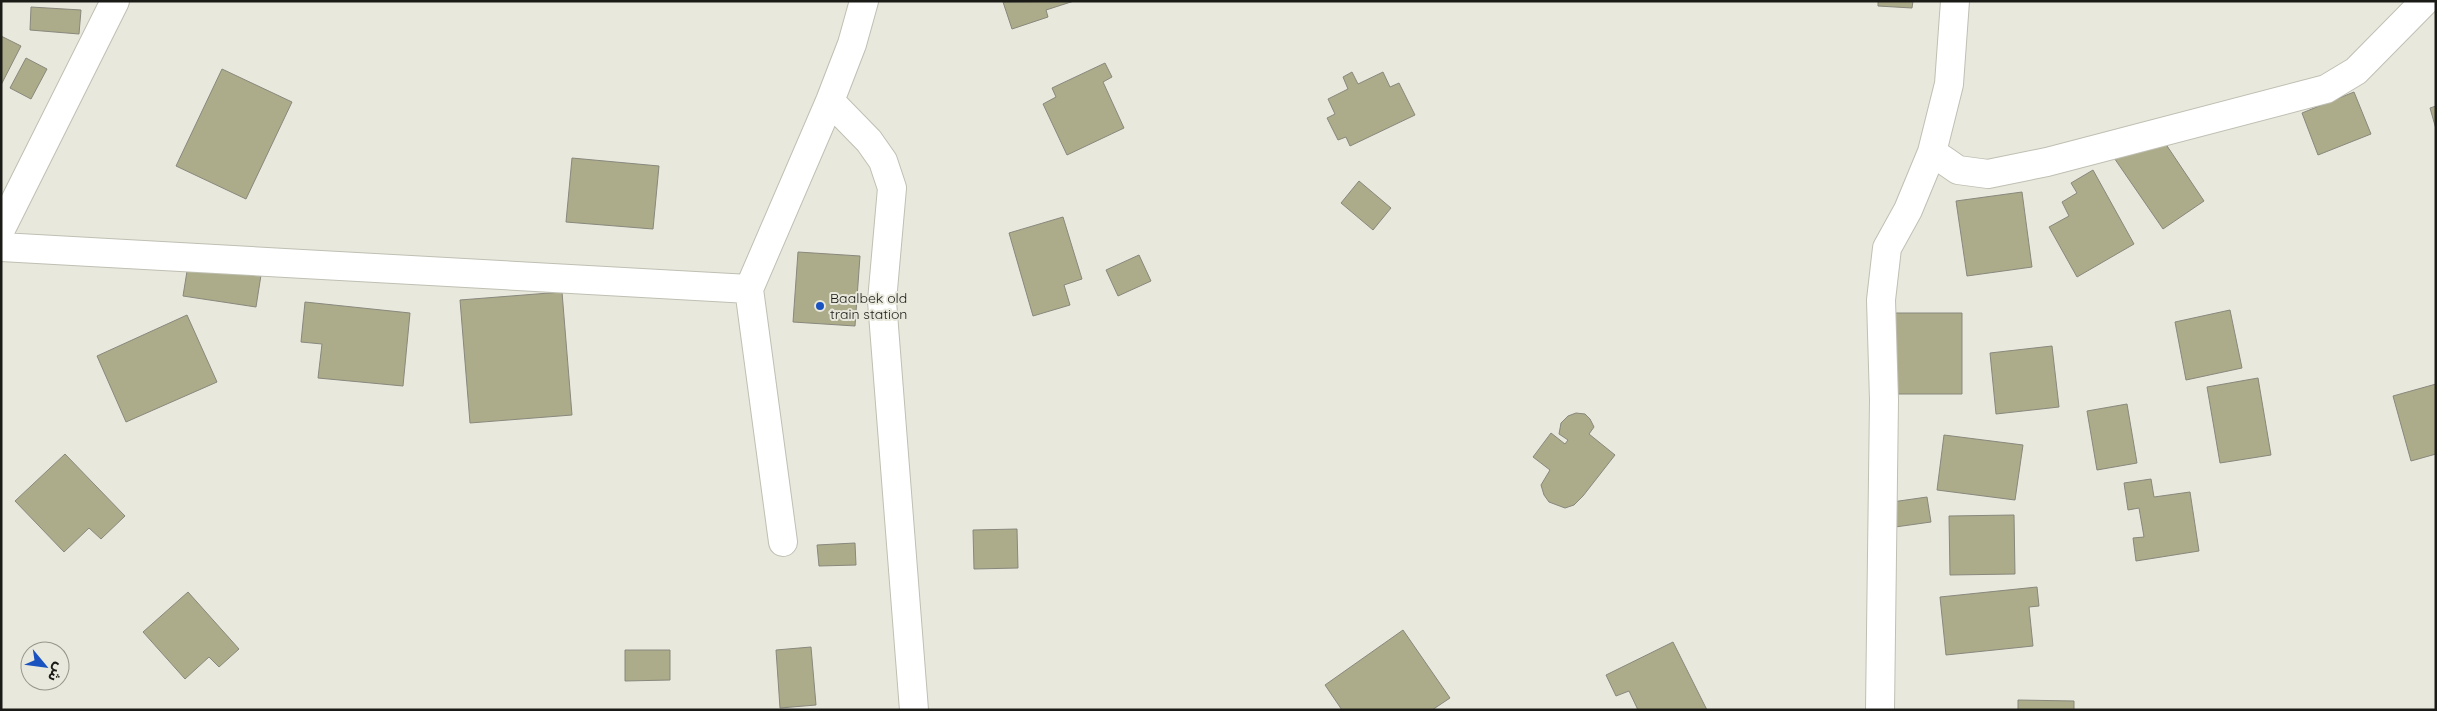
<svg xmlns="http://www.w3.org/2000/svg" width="2437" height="711" font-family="Quicksand,'Noto Sans Arabic',sans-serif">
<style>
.building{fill:#acab8a;stroke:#88887d}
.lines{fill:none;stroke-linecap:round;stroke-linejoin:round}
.street-casing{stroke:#bfbfb3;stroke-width:30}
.street{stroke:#fff;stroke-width:28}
.poi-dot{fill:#1a53bf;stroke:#e9e8dc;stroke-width:2}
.labels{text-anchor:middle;stroke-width:4;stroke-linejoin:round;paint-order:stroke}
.poi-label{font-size:14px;fill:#1a1a16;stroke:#e9e8dc;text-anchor:start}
</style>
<rect width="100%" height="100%" fill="#e9e8dc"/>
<path class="building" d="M 1074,1 L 1046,10 L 1048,17 L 1012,29 L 1003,2 Z
M 1878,1 L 1913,1 L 1912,8 L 1878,6 Z
M 31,7 L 81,10 L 79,34 L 30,30 Z
M 1,36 L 21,46 L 1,85 Z
M 26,58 L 47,69 L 31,99 L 10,88 Z
M 1105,63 L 1112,77 L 1103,82 L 1124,128 L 1067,155 L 1043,104 L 1056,97 L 1052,88 Z
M 222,69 L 292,102 L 246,199 L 176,166 Z
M 1352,72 L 1358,84 L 1383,72 L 1390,87 L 1399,83 L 1415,115 L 1350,146 L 1346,137 L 1338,140 L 1327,118 L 1335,114 L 1328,99 L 1348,89 L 1343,77 Z
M 2354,92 L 2371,134 L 2318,155 L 2302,113 Z
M 2436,106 L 2436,129 L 2430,108 Z
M 2159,134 L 2204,201 L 2163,229 L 2110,152 Z
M 572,158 L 659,166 L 653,229 L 566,222 Z
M 2093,170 L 2134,244 L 2077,277 L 2049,227 L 2069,216 L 2062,202 L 2077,193 L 2071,183 Z
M 1359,181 L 1391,208 L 1373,230 L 1341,203 Z
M 2022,192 L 2032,267 L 1967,276 L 1956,201 Z
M 1063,217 L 1082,279 L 1064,285 L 1070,305 L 1033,316 L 1009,233 Z
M 798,252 L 860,256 L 855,326 L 793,322 Z
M 1139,255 L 1151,281 L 1118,296 L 1106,270 Z
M 188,265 L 261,275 L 256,307 L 183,296 Z
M 562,292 L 572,415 L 470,423 L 460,300 Z
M 305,302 L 410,313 L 403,386 L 318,378 L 322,344 L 301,342 Z
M 2230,310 L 2242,368 L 2186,380 L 2175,322 Z
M 1890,313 L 1962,313 L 1962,394 L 1890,394 Z
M 187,315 L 217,382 L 126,422 L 97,356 Z
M 2052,346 L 2059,407 L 1996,414 L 1990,353 Z
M 2258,378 L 2271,455 L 2220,463 L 2207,387 Z
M 2436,384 L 2436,454 L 2411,461 L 2393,396 Z
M 2127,404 L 2137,463 L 2097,470 L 2087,411 Z
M 1576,413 L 1585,414 L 1590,419 L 1594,427 L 1589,434 L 1615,455 L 1583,496 L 1574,505 L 1565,508 L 1549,502 L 1544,495 L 1541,485 L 1550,470 L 1533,457 L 1551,433 L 1565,444 L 1568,440 L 1559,434 L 1561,423 L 1568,416 Z
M 1944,435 L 2023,445 L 2015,500 L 1937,490 Z
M 65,454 L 125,516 L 101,539 L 89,528 L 64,552 L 15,501 Z
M 2151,479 L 2154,497 L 2190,492 L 2199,551 L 2136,561 L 2133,538 L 2144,537 L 2139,508 L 2128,510 L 2124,483 Z
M 1927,497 L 1931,522 L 1888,528 L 1885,503 Z
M 2014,515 L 2015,574 L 1950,575 L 1949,516 Z
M 1017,529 L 1018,568 L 974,569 L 973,530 Z
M 855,543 L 856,565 L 819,566 L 817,545 Z
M 2037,587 L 2039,606 L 2029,607 L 2033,646 L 1946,655 L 1940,597 Z
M 188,592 L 239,649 L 219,667 L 209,657 L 185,679 L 143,632 Z
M 1403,630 L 1450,698 L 1432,710 L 1342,710 L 1325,685 Z
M 1673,642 L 1707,710 L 1638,710 L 1629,691 L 1616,696 L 1606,675 Z
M 811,647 L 816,705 L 780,708 L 776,650 Z
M 625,650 L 670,650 L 670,680 L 625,681 Z
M 2018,700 L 2074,701 L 2074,710 L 2018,710 Z"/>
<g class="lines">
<g class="street-casing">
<path id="street" d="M 830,101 L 869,141 L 883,161 L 892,188 L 882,301 L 914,710
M 1932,152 L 1958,170 L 1988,174 L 2047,162 L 2326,89 L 2356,71 L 2425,1
M 1,229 L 115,1
M 1,247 L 749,289
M 783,542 L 749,289 L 830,101 L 852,44 L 864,1
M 1880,710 L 1884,400 L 1881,300 L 1887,248 L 1908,210 L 1932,152 L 1949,84 L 1955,1"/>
</g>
<use href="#street" class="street"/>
</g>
<circle class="poi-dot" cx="820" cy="306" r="5"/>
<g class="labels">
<g class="poi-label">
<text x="830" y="303">Baalbek old<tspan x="830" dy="16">train station</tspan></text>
</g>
</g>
<rect width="2437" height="711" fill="none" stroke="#1a1a16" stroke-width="5"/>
<g transform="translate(45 666) rotate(119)"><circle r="24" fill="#e9e8dc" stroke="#96968d"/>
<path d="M0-4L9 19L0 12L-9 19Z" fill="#1a53bf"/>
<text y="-8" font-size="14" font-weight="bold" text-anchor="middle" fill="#1a1a16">ش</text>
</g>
</svg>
